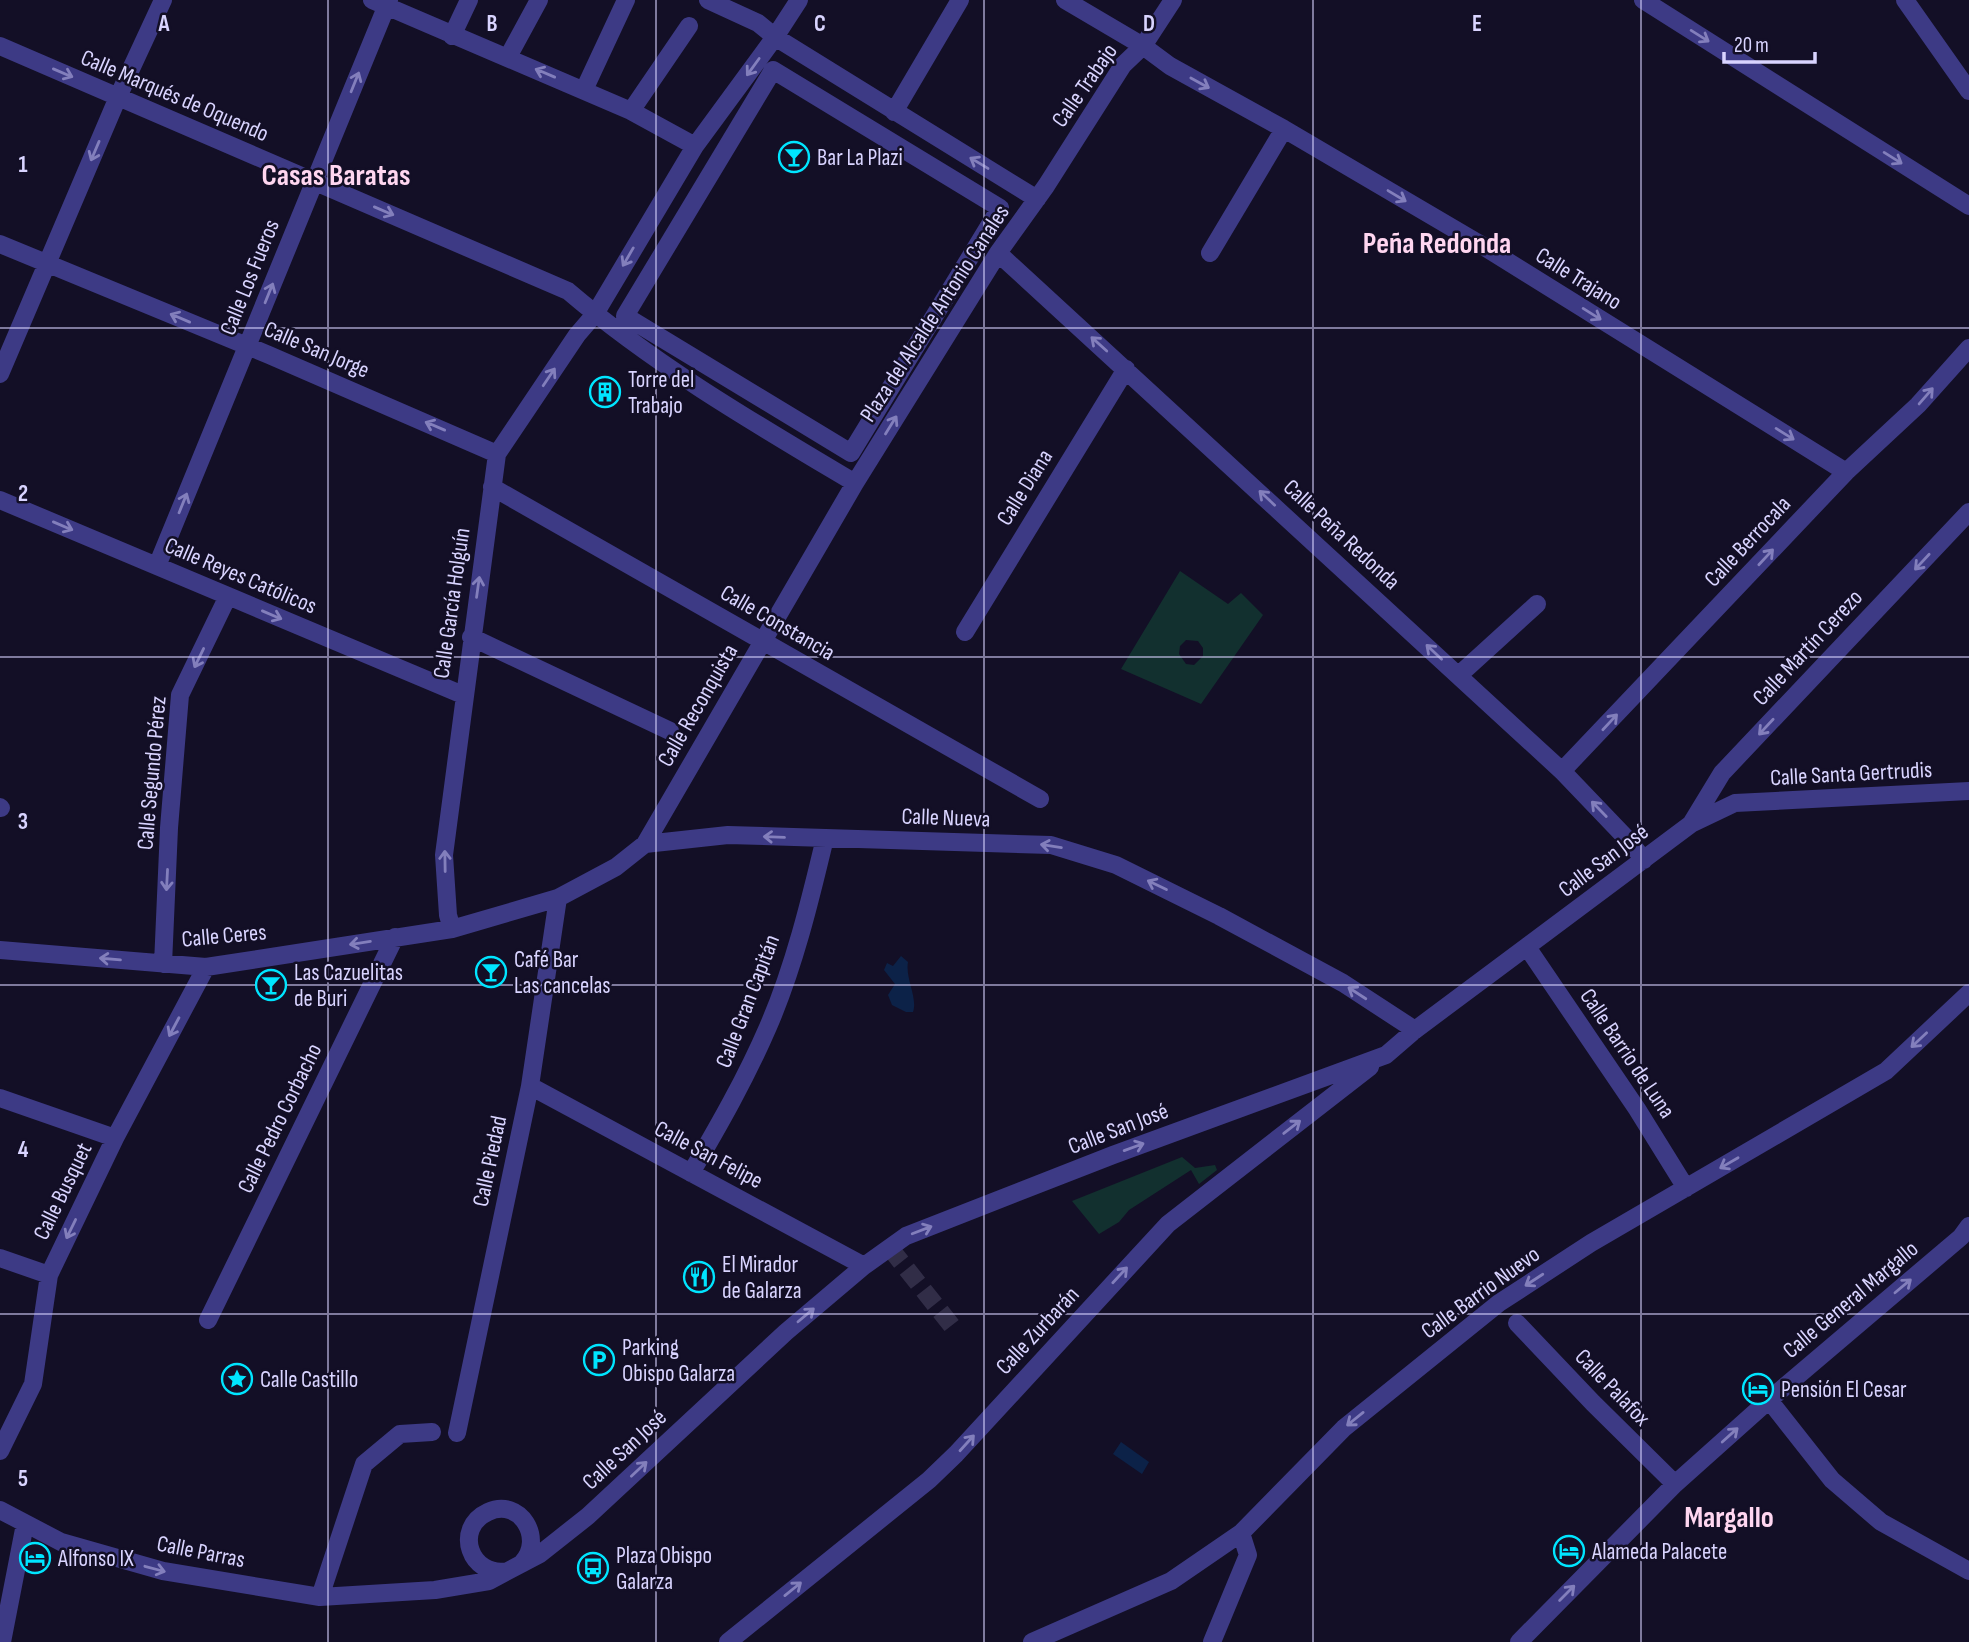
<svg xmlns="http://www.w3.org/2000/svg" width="1969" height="1642" font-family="'Sofia Sans Condensed',sans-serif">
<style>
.green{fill:#12302f;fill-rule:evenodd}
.water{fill:#0c2248}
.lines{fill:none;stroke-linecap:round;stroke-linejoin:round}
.street-tunnel{stroke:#312d47;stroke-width:18;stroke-dasharray:18 9;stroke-linecap:butt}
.street{stroke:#3d3a85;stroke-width:18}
.oneway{stroke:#837fbc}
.grid{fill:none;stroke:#d9d4ff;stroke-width:2;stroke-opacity:0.55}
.labels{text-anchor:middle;stroke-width:5;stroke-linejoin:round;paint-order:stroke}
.street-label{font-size:23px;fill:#d9d4ff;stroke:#130f26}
.poi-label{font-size:23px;fill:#d9d4ff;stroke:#130f26;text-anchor:start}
.district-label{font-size:30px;font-weight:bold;fill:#ffd6f0;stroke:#130f26}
.grid-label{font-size:23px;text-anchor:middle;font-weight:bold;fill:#d9d4ff;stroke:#130f26;stroke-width:5;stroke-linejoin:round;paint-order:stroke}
</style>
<rect width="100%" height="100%" fill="#130f26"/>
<path class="green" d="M 1180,571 L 1228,604 L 1241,593 L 1263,615 L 1201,704 L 1121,669 ZM 1186,640 L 1198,641 L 1203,648 L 1203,656 L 1194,665 L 1186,664 L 1179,654 L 1180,646 Z
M 1182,1157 L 1195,1168 L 1215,1165 L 1217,1170 L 1199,1184 L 1191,1170 L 1129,1210 L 1119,1222 L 1099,1234 L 1072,1201 Z"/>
<path class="water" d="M 901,956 L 908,962 C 905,978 918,998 913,1012 L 906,1012 L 892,1005 L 888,995 L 895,984 L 884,970 L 887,963 L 893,966 Z
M 1121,1442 L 1149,1462 L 1142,1474 L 1113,1454 Z"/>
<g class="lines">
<path class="street-tunnel" d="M 890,1248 L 952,1326"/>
<path class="street" d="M 372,0 L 631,111 L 695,146
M 708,0 L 758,23 L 775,37 L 799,0
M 1065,0 L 1143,46 L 1170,66 L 1284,129 L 1478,243 L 1846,472
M 1643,0 L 1969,206
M 1905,0 L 1969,91
M 452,36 L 469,0
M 0,46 L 568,291 C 656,366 756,424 855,483
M 508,57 L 539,0
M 773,70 L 1000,208 L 851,453 L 625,316 Z
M 584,90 L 626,0
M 631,111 L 689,26
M 894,112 L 960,0
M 0,244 L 269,355 L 497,454
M 998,253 L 1562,771 L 1629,841 L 1644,860
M 1210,253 L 1284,129
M 0,374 L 118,97 L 163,0
M 492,487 L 1040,799
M 0,500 L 463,695
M 157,566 L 389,0
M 965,632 L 1126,369
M 471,637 L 670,731
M 1459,675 L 1537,604
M 1562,771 L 1846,472 L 1918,405 L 1969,348
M 0,807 L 1,808
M 1691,824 L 1722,773 L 1969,512
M 645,844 L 855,483 L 998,253 L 1046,186 L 1123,65 L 1143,46 L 1173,0
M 452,929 L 448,915 L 444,855 L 497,454 L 577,335 L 595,314 L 695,146 L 775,37 L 1037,199
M 1527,947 L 1637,1109 L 1686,1188
M 0,950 L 206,967 L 452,929 L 558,898 L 616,867 L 645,844 L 728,835 L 1051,845 L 1116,865 L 1219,916 L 1343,983 L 1415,1030
M 163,964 L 169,828 L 180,695 L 228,596
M 530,1086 L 864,1266
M 0,1098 L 115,1138
M 691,1173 C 719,1125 746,1078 768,1027 C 794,967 810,901 825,838
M 0,1258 L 49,1275
M 208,1320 L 395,937
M 1517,1323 L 1593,1403 L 1675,1484
M 1769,1400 L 1832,1480 L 1881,1522 L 1969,1571
M 457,1433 L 530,1086 L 558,898
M 0,1451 L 33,1384 L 49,1275 L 115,1138 L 206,967
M 0,1510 L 61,1542 L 163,1571 L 320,1597 L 435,1590 L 489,1581 L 540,1554 L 588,1516 L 786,1332 L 864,1266 L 906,1236 L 1113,1155 L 1386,1055 L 1415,1030 L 1691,824 L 1735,803 L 1969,791
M 508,1571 C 470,1578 453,1528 488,1512 C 520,1497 545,1539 522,1563
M 320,1597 L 364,1464 L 400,1434 L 432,1432
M 2,1642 L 25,1524
M 728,1642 L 929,1480 L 956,1454 L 1168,1224 L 1370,1067
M 1032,1642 L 1171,1581 L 1241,1533 L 1344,1428 L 1499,1303 L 1591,1243 L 1886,1071 L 1969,993
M 1212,1642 L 1248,1555 L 1241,1533
M 1519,1642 L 1675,1484 L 1769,1400 L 1961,1237 L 1969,1226"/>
</g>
<defs><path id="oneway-shaft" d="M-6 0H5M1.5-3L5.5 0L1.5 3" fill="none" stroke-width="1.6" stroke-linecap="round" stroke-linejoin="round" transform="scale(1.75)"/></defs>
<g class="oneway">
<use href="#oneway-shaft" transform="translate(1700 36) rotate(32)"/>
<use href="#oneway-shaft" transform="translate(753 67) rotate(126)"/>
<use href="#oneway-shaft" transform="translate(63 73) rotate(23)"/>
<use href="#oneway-shaft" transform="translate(545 73) rotate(-157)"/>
<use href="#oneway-shaft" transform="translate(355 82) rotate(-68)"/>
<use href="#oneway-shaft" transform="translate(1200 83) rotate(29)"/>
<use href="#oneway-shaft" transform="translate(95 151) rotate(113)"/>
<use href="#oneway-shaft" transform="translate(1893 158) rotate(32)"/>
<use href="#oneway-shaft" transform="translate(979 163) rotate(-149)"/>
<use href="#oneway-shaft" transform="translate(1397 196) rotate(31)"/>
<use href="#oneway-shaft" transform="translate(384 211) rotate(23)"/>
<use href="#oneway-shaft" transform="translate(628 257) rotate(120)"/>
<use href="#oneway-shaft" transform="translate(269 293) rotate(-68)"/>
<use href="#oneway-shaft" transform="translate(1592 314) rotate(32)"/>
<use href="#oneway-shaft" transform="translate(180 318) rotate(-157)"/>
<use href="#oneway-shaft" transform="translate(1099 344) rotate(-138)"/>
<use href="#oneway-shaft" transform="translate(549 377) rotate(-56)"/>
<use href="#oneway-shaft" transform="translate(1926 396) rotate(-49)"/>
<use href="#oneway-shaft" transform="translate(891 425) rotate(-58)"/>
<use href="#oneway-shaft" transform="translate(435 426) rotate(-157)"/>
<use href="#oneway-shaft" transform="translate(1785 434) rotate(32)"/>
<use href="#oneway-shaft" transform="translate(1267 498) rotate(-137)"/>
<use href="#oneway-shaft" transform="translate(183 503) rotate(-68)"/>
<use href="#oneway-shaft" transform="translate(63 526) rotate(23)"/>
<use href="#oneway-shaft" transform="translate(1766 557) rotate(-47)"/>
<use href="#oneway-shaft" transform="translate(1922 562) rotate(133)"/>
<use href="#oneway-shaft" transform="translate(478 587) rotate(-82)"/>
<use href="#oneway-shaft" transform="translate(272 615) rotate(23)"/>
<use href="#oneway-shaft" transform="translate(1434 652) rotate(-137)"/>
<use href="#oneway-shaft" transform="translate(199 658) rotate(116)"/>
<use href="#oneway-shaft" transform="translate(1610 722) rotate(-47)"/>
<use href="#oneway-shaft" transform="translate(1766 727) rotate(133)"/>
<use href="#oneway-shaft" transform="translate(1599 809) rotate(-134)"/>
<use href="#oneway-shaft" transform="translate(774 837) rotate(-178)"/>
<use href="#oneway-shaft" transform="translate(1051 846) rotate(-171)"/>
<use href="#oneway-shaft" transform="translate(445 861) rotate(-91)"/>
<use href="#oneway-shaft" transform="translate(167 880) rotate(93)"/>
<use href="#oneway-shaft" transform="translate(1157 885) rotate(-154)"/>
<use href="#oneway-shaft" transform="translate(360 943) rotate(171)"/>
<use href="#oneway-shaft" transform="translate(110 959) rotate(-175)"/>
<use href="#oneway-shaft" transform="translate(1357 993) rotate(-147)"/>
<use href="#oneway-shaft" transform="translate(174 1027) rotate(118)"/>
<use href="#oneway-shaft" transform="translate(1919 1040) rotate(137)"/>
<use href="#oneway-shaft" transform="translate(1292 1127) rotate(-38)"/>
<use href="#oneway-shaft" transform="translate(1134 1147) rotate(-20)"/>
<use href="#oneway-shaft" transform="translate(1729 1163) rotate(150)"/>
<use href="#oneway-shaft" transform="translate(71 1229) rotate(116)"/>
<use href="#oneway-shaft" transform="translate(922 1230) rotate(-21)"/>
<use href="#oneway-shaft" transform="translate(1120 1275) rotate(-47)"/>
<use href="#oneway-shaft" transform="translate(1534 1280) rotate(147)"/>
<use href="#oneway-shaft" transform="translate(1903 1286) rotate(-40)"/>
<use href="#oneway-shaft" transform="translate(806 1315) rotate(-40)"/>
<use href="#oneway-shaft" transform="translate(1355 1419) rotate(141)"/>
<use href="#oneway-shaft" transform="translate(1730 1435) rotate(-42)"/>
<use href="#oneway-shaft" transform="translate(967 1443) rotate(-48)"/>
<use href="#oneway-shaft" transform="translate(639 1469) rotate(-43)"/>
<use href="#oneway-shaft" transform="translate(155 1569) rotate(15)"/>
<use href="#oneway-shaft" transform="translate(793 1589) rotate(-39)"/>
<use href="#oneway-shaft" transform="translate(1567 1593) rotate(-45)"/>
</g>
<path class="grid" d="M 328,0 L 328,1642M 656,0 L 656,1642M 984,0 L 984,1642M 1313,0 L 1313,1642M 1641,0 L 1641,1642M 0,328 L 1969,328M 0,657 L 1969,657M 0,985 L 1969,985M 0,1314 L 1969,1314"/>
<defs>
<g id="bar-ring" transform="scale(1.575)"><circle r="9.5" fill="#130f26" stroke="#00e5ff" stroke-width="1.5"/><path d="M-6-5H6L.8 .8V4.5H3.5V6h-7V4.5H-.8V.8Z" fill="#00e5ff"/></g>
<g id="building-ring" transform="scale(1.575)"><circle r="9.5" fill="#130f26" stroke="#00e5ff" stroke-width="1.5"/><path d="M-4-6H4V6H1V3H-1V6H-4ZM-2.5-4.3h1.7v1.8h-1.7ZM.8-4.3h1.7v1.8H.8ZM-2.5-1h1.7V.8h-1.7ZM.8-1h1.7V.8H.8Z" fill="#00e5ff"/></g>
<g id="restaurant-ring" transform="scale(1.575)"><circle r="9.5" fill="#130f26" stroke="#00e5ff" stroke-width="1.5"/><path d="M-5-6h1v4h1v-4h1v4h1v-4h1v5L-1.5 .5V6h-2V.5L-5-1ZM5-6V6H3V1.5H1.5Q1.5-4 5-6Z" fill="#00e5ff"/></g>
<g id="parking-ring" transform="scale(1.575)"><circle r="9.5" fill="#130f26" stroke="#00e5ff" stroke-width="1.5"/><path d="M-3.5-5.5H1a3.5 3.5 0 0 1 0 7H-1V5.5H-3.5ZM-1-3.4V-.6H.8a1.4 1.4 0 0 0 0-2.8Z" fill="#00e5ff"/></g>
<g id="sight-ring" transform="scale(1.575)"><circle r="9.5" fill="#130f26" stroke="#00e5ff" stroke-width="1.5"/><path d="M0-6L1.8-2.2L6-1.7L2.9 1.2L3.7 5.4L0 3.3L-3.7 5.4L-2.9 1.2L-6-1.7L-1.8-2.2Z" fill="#00e5ff"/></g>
<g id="hotel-ring" transform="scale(1.575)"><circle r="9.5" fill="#130f26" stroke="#00e5ff" stroke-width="1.5"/><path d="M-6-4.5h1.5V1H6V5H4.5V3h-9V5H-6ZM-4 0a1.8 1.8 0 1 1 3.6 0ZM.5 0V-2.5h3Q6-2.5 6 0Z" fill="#00e5ff"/></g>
<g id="bus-ring" transform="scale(1.575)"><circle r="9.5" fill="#130f26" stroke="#00e5ff" stroke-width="1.5"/><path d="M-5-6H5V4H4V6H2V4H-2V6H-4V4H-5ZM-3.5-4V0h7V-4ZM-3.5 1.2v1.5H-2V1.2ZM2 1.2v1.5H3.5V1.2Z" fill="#00e5ff"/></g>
</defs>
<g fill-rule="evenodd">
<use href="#bar-ring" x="794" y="157"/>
<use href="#building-ring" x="605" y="392"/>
<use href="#bar-ring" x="491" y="972"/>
<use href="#bar-ring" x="271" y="985"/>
<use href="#restaurant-ring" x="699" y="1277"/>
<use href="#parking-ring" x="599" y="1360"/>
<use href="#sight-ring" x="237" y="1379"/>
<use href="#hotel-ring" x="1758" y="1389"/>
<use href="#hotel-ring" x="1569" y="1551"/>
<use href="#hotel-ring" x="35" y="1558"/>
<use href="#bus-ring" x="593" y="1568"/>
</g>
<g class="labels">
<g class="street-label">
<text transform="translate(1084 85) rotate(-55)" y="8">Calle Trabajo</text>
<text transform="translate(175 95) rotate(23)" y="8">Calle Marqués de Oquendo</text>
<text transform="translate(249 277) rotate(-68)" y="8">Calle Los Fueros</text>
<text transform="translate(1579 278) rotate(32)" y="8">Calle Trajano</text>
<text transform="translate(934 313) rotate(-57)" y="8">Plaza del Alcalde Antonio Canales</text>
<text transform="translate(317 349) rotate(23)" y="8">Calle San Jorge</text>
<text transform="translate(1024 487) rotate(-58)" y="8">Calle Diana</text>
<text transform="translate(1342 534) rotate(43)" y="8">Calle Peña Redonda</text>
<text transform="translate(1747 541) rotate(-47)" y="8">Calle Berrocala</text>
<text transform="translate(241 575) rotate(23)" y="8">Calle Reyes Católicos</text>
<text transform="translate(451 603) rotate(-82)" y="8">Calle García Holguín</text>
<text transform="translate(778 622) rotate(30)" y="8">Calle Constancia</text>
<text transform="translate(1807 647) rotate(-47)" y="8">Calle Martín Cerezo</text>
<text transform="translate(697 705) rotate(-60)" y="8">Calle Reconquista</text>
<text transform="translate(151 773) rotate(-85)" y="8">Calle Segundo Pérez</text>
<text transform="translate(1851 773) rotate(-3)" y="8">Calle Santa Gertrudis</text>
<text transform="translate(946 817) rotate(2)" y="8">Calle Nueva</text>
<text transform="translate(1603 860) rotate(-37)" y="8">Calle San José</text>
<text transform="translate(224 935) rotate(-5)" y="8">Calle Ceres</text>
<text transform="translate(747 1001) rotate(-69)" y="8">Calle Gran Capitán</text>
<text transform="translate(1628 1053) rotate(56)" y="8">Calle Barrio de Luna</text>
<text transform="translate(279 1118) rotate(-64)" y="8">Calle Pedro Corbacho</text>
<text transform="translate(1118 1128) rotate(-21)" y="8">Calle San José</text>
<text transform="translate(709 1154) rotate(28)" y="8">Calle San Felipe</text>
<text transform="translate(489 1161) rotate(-78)" y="8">Calle Piedad</text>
<text transform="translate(62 1191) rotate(-64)" y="8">Calle Busquet</text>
<text transform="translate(1480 1292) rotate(-36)" y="8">Calle Barrio Nuevo</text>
<text transform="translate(1850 1299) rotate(-40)" y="8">Calle General Margallo</text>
<text transform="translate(1037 1330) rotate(-47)" y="8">Calle Zurbarán</text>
<text transform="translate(1613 1387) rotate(46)" y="8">Calle Palafox</text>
<text transform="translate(624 1449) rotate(-43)" y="8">Calle San José</text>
<text transform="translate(201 1551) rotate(11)" y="8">Calle Parras</text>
</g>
<g class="poi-label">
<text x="817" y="165">Bar La Plazi</text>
<text x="628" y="387">Torre del<tspan x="628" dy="26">Trabajo</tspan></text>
<text x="514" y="967">Café Bar<tspan x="514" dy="26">Las cancelas</tspan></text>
<text x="294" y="980">Las Cazuelitas<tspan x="294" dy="26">de Buri</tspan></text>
<text x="722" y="1272">El Mirador<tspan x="722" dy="26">de Galarza</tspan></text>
<text x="622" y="1355">Parking<tspan x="622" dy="26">Obispo Galarza</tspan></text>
<text x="260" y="1387">Calle Castillo</text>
<text x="1781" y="1397">Pensión El Cesar</text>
<text x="1592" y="1559">Alameda Palacete</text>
<text x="616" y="1563">Plaza Obispo<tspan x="616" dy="26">Galarza</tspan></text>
<text x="58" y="1566">Alfonso IX</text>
</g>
<g class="district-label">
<text x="336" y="185">Casas Baratas</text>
<text x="1437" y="253">Peña Redonda</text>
<text x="1729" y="1527">Margallo</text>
</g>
</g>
<g class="grid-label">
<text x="164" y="31">A</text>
<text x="492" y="31">B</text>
<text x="820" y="31">C</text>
<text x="1149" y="31">D</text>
<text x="1477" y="31">E</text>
<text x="23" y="172">1</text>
<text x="23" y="501">2</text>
<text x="23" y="829">3</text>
<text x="23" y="1157">4</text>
<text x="23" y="1486">5</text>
</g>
<path d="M1724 52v10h91v-10" fill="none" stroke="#d9d4ff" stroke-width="3.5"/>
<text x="1734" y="52" font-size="21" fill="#d9d4ff" stroke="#130f26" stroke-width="5" paint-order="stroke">20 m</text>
</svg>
